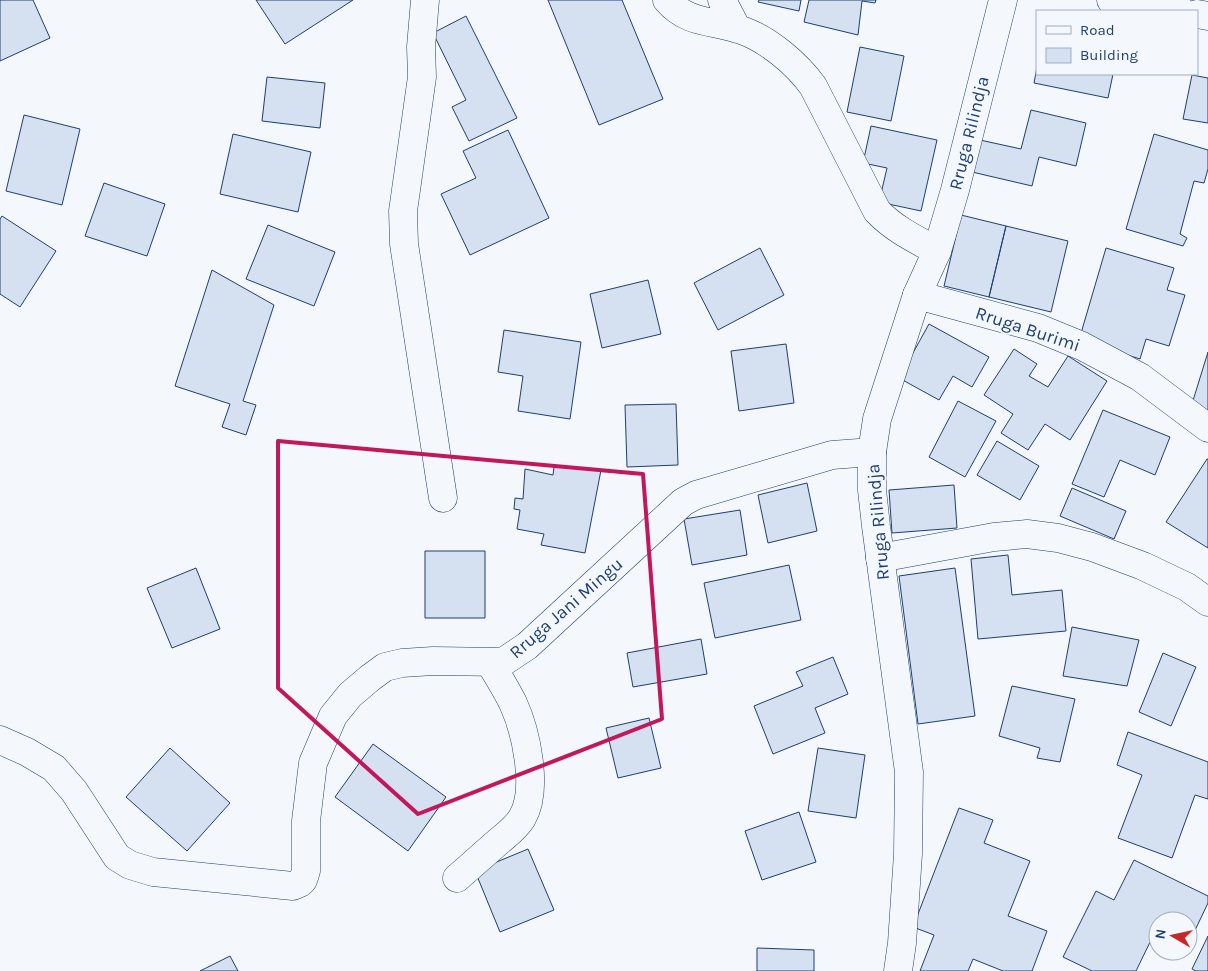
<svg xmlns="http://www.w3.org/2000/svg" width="1208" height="971" font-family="Karla,sans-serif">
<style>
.building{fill:#d5e0f0;stroke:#1d3f73}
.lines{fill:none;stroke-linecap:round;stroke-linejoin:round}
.street-casing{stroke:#1d3f73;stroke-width:29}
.secondary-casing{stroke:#1d3f73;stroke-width:29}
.street{stroke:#f4f7fb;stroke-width:28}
.secondary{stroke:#f4f7fb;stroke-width:28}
.marked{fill:none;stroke:#c2185b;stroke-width:4;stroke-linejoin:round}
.labels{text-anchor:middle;stroke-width:4;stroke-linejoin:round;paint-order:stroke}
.street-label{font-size:18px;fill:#1d3f73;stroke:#f4f7fb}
</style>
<rect width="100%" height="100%" fill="#f4f7fb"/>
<path class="building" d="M 0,0 L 33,0 L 50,38 L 0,61 Z
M 256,0 L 353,0 L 285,44 Z
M 548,0 L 622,0 L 663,99 L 599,125 Z
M 759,0 L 801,0 L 799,11 L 758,2 Z
M 809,0 L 876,0 L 875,3 L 862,1 L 858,35 L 804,22 Z
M 466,16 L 517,118 L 469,141 L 452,107 L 466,100 L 433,33 Z
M 860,47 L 904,56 L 891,121 L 847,112 Z
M 1037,67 L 1037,74 L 1113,74 L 1108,98 L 1034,83 Z
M 1192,75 L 1208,78 L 1208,123 L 1183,119 Z
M 267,77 L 325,83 L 320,128 L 262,121 Z
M 1031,110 L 1086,123 L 1076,166 L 1039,157 L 1032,186 L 972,172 L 980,140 L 1021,149 Z
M 24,115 L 80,129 L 62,205 L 6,191 Z
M 871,126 L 937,140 L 921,211 L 879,202 L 887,168 L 863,163 Z
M 508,130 L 549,218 L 470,255 L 441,194 L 476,178 L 463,151 Z
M 233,134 L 311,152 L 298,212 L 220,194 Z
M 1154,134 L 1208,150 L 1208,169 L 1204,183 L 1194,181 L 1180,234 L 1187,238 L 1183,246 L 1126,229 Z
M 104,183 L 165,204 L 147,256 L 85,236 Z
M 961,215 L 1006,226 L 989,297 L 944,286 Z
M 2,216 L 56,251 L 20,307 L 0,294 L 0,219 Z
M 268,225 L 335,252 L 314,306 L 246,279 Z
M 1006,226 L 1068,241 L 1051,312 L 989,297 Z
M 760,248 L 784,295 L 718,330 L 694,283 Z
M 1106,248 L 1174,268 L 1167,290 L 1185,295 L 1169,346 L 1146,339 L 1140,359 L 1079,340 Z
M 212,270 L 274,305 L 243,401 L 256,405 L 246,435 L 222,427 L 230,404 L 175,386 Z
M 648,280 L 661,334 L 602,348 L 590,294 Z
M 929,324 L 989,357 L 972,387 L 953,376 L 939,400 L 899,378 Z
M 504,330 L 581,342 L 570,419 L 518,411 L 523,376 L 498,372 Z
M 786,344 L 794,403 L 739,411 L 731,351 Z
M 1014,349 L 1037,364 L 1029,376 L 1048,387 L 1068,356 L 1107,381 L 1070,440 L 1045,424 L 1028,450 L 1001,433 L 1013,414 L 984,395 Z
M 1208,352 L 1208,412 L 1191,407 Z
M 958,401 L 996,421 L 965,477 L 929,457 Z
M 676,404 L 678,465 L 627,467 L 625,405 Z
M 1103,410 L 1170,437 L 1155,475 L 1120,460 L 1104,497 L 1072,484 Z
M 997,441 L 1039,466 L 1020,500 L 977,475 Z
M 1207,459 L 1208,459 L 1208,548 L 1166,522 Z
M 554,467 L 601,470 L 585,553 L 541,545 L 544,534 L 517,529 L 520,510 L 514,509 L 515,498 L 523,499 L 525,469 L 553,475 Z
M 807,483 L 817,531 L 768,543 L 758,495 Z
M 954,485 L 957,528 L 892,533 L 889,490 Z
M 1072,488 L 1126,511 L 1114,539 L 1060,516 Z
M 740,510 L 747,555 L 692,565 L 684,519 Z
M 425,551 L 485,551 L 485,618 L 425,618 Z
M 1008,555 L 1012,595 L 1062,590 L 1066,631 L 978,639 L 971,559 Z
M 789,565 L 801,620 L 715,638 L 704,583 Z
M 196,568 L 220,629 L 172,648 L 147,588 Z
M 955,568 L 975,716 L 918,724 L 899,576 Z
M 1072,627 L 1139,640 L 1127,686 L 1063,676 Z
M 701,639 L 707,674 L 633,687 L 627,653 Z
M 1163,653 L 1196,667 L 1171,726 L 1139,712 Z
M 833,657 L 848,694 L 815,708 L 825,733 L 773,754 L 754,706 L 803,686 L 796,672 Z
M 1012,686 L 1075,699 L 1060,762 L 1037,758 L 1040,748 L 999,736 Z
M 649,718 L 661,768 L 618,778 L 606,728 Z
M 1128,732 L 1208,762 L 1208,799 L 1195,795 L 1172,858 L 1118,838 L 1142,775 L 1117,765 Z
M 373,744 L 446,797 L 408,851 L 335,797 Z
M 170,748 L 230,803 L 187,851 L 126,797 Z
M 818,748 L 865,755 L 856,818 L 808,811 Z
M 959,808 L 993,820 L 984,843 L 1030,861 L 1008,916 L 1047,931 L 1032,971 L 1003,971 L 973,959 L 968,971 L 920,971 L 934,935 L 913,927 Z
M 799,812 L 816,862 L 762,880 L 745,831 Z
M 528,849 L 554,910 L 500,932 L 475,871 Z
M 1134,860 L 1208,896 L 1208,903 L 1188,945 L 1188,921 L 1158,921 L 1158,939 L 1153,936 L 1136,971 L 1092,971 L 1063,957 L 1096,891 L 1114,900 Z
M 1208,936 L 1208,971 L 1196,971 L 1192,969 Z
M 757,948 L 814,950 L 814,971 L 757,971 Z
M 230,956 L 238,971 L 200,971 Z"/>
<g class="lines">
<g class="street-casing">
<path id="street" d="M 425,0 L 421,47 L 422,77 L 403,211 L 404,244 L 443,498
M 667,0 C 688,25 715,20 744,31 C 770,41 797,64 813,86 L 877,211 C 894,229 915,239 937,251
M 722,0 L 737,29
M 1111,0 L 1181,11
M 1197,14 L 1208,16
M 917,295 L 1038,328 L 1082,346 L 1140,377 L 1208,428
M 880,558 L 994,537 L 1027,534 L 1058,538 L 1092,547 L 1143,566 L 1187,587 L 1208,602
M 0,740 L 27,752 L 54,768 L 74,791 L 117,857 L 130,865 L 153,872 L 293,886 L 300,883 L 303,880 L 306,871 L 306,821 L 313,763 L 333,716 L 350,695 L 370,678 L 385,667 L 402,663 L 433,661 L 503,662 L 527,646 L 683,502 L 696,495 L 832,455 L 872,452
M 457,878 C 471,866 484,854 498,842 C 506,835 516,828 522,818 C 539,790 526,731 513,703 C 506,689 498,676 490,663"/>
</g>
<g class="secondary-casing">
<path id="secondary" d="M 898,971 L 902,943 L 908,854 L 909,772 L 876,526 L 872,490 L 872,452 L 877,419 L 917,295 L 937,251 L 955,190 L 1003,0"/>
</g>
<use href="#street" class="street"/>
<use href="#secondary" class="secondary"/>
</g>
<path class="marked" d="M 278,441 L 643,474 L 662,719 L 418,814 L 278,688 Z"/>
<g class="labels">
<g class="street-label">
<text transform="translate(969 133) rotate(-76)" y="6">Rruga Rilindja</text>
<text transform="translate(1028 329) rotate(18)" y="6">Rruga Burimi</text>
<text transform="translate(878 522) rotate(-95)" y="6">Rruga Rilindja</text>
<text transform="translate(566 608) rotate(-41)" y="6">Rruga Jani Mingu</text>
</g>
</g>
<rect x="1036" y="10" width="162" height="65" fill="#f4f7fb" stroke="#9eadc5"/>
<rect x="1046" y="26" width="25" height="8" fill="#f4f7fb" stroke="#9eadc5"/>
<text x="1080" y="35" font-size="15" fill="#1d3f73">Road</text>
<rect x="1046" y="48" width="25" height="15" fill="#d5e0f0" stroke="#9eadc5"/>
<text x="1080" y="60" font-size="15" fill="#1d3f73">Building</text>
<g transform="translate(1173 936) rotate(279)"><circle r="24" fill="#f4f7fb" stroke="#9eadc5"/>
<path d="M0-4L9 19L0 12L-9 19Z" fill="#c62828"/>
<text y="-8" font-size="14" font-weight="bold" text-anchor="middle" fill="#1d3f73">N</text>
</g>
</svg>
